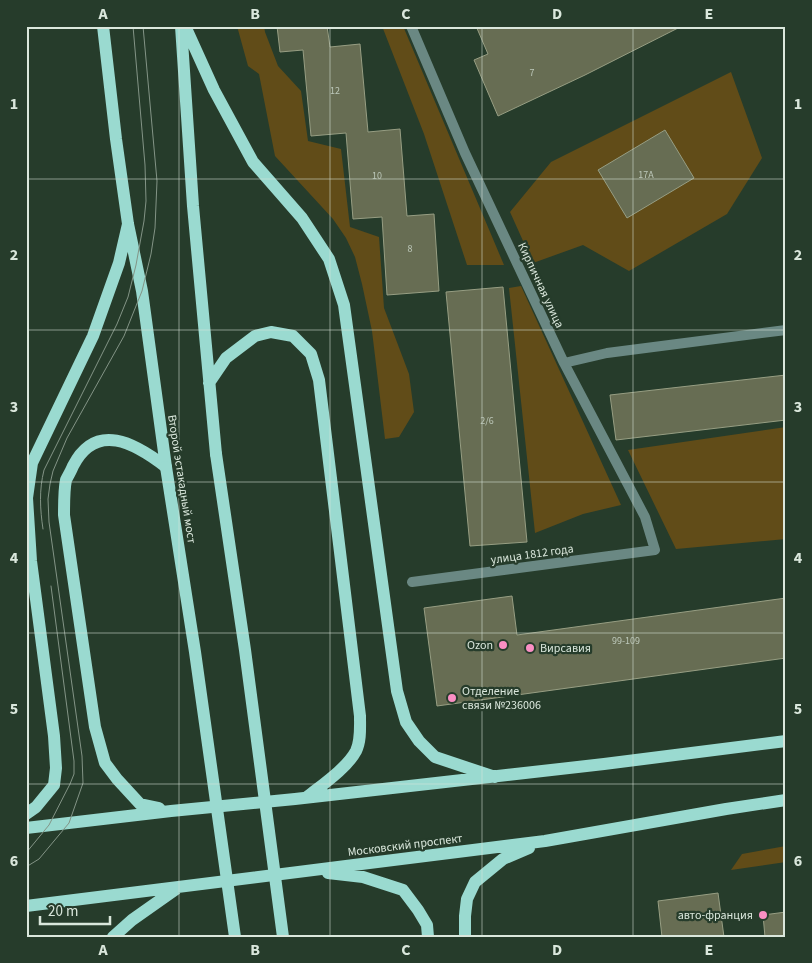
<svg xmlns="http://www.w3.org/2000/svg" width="812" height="963" font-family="'Source Sans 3',sans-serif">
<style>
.green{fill:#614c18}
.building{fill:#676d53;stroke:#979e83}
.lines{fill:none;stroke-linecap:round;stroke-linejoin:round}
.street{stroke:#6a8883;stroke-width:10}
.primary{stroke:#9adad0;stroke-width:12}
.tram{stroke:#839486;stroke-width:1}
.primary-bridge{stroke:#9adad0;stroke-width:12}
.grid{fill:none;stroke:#dae7dc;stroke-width:1;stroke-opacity:0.55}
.poi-dot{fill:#fb8fc4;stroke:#263c2b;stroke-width:2}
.labels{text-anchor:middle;stroke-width:4.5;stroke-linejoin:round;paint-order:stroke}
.number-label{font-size:10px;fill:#bdc8ba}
.street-label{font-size:12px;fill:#dae7dc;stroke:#263c2b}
.poi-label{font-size:12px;fill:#dae7dc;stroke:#263c2b;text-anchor:end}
.neatline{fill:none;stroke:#dae7dc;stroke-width:2}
.grid-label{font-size:16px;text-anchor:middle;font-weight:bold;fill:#dae7dc}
</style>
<rect width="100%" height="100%" fill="#263c2b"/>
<path class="green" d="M 237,26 L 264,26 L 265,32 L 278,66 L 301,91 L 308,141 L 341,149 L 350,227 L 379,237 L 384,308 L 409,374 L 414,412 L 399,437 L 385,439 L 372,331 L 362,284 L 355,257 L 346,238 L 333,219 L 275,156 L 259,74 L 248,66 Z
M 382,26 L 403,26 L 504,265 L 467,265 L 424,134 Z
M 731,72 L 762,158 L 727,214 L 629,271 L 583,245 L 533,263 L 510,212 L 551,162 Z
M 521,286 L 621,505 L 583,514 L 535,533 L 509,288 Z
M 786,427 L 786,539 L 676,549 L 628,450 Z
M 786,846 L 786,862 L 731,870 L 742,854 Z"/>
<path class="building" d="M 277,26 L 327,26 L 330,47 L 360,44 L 368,132 L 400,129 L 407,216 L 434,214 L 439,291 L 387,295 L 382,217 L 353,219 L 346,133 L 311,136 L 303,50 L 280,52 Z
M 476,26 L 682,26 L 585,75 L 498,116 L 474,60 L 488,54 Z
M 665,130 L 694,178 L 627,218 L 598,170 Z
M 503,287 L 527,542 L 470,546 L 446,292 Z
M 786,375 L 786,420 L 616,440 L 610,395 Z
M 512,596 L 517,635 L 786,598 L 786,658 L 437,706 L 424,608 Z
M 718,893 L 724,937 L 662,937 L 658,901 Z
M 786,912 L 786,937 L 765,937 L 763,915 Z"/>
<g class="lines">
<path class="street" d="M 411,26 L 465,153 L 564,363 L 645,517 L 655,550 L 412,582
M 564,363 L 607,353 L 786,330"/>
<path class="primary" d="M 103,26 L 116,139 L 128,224 L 142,291 L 166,467
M 181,26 L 193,206 L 216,454
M 185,26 L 214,90 L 253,162 L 302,218 L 329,259 L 344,305 L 397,691 L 406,722 L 419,741 L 435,757 L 495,777
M 209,383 L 226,358 L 255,336 L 271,332 L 293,336 L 311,354 L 319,380 L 360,716 C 360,728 361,741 356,751 C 347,768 322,785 307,797
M 159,808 L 140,804 L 117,779 L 105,763 L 95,727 L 64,515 C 64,505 64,489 66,480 C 68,476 71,471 73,466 C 96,421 135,443 166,467
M 26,814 L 36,807 L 54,785 L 56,768 L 54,736 L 31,561 L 27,498 L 32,463 L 93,336 L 119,263 L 128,224
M 26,828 L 171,811 L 295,799 L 604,764 L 786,741
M 328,873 L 363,877 L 403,890 L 418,910 L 427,925 L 428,937
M 26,906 L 545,841 L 726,809 L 786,800
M 113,937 L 132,920 L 176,889
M 465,937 L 465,916 L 467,899 L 475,882 L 503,859 L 529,848"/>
<path class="tram" d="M 43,529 C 40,509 39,490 44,470 L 117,324 L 128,297 L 136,265 L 144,221 L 146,201 L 145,165 L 133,26
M 26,853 L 49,825 L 70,784 L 74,774 L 74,761 L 51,586
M 26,867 L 39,859 L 69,823 L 83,783 L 82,756 L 49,522 L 48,499 L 50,484 L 53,471 L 67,438 L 124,336 L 142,291 L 151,254 L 155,228 L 157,181 L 143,26"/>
<path class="primary-bridge" d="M 216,454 L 245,650 L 283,937
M 166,467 L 195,652 L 235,937"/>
</g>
<path class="grid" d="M 179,26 L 179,937M 330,26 L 330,937M 482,26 L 482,937M 633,26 L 633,937M 26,179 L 786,179M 26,330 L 786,330M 26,482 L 786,482M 26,633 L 786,633M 26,784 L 786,784"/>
<g class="poi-dot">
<circle cx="503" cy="645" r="5"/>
<circle cx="530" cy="648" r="5"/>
<circle cx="452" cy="698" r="5"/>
<circle cx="763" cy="915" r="5"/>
</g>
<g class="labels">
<g class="number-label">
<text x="532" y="76">7</text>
<text x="335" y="94">12</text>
<text x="646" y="178">17А</text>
<text x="377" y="179">10</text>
<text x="410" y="252">8</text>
<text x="487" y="424">2/6</text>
<text x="626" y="644">99-109</text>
</g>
<g class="street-label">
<text transform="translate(541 285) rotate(65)" y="4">Кирпичная улица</text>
<text transform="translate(182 479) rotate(81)" y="4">Второй эстакадный мост</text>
<text transform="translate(532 554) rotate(-8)" y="4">улица 1812 года</text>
<text transform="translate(405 845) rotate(-7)" y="4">Московский проспект</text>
</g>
<g class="poi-label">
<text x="493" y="649">Ozon</text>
<text x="540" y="652" text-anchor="start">Вирсавия</text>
<text x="462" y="695" text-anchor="start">Отделение<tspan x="462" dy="14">связи №236006</tspan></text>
<text x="753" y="919">авто-франция</text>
</g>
</g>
<rect width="812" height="963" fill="none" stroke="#263c2b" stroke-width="55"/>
<path d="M40 916v8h70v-8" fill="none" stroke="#dae7dc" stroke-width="2.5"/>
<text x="48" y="916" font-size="15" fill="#dae7dc" stroke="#263c2b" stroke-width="4" paint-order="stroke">20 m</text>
<rect x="28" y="28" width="756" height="908" class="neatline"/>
<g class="grid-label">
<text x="103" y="19">A</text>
<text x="255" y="19">B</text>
<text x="406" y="19">C</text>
<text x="557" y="19">D</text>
<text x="709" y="19">E</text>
<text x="14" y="109">1</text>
<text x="798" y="109">1</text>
<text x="14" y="260">2</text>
<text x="798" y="260">2</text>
<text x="14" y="412">3</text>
<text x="798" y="412">3</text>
<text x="14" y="563">4</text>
<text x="798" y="563">4</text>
<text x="14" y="714">5</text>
<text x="798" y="714">5</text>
<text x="14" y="866">6</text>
<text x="798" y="866">6</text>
<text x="103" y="955">A</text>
<text x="255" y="955">B</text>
<text x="406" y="955">C</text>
<text x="557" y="955">D</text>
<text x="709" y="955">E</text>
</g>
</svg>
